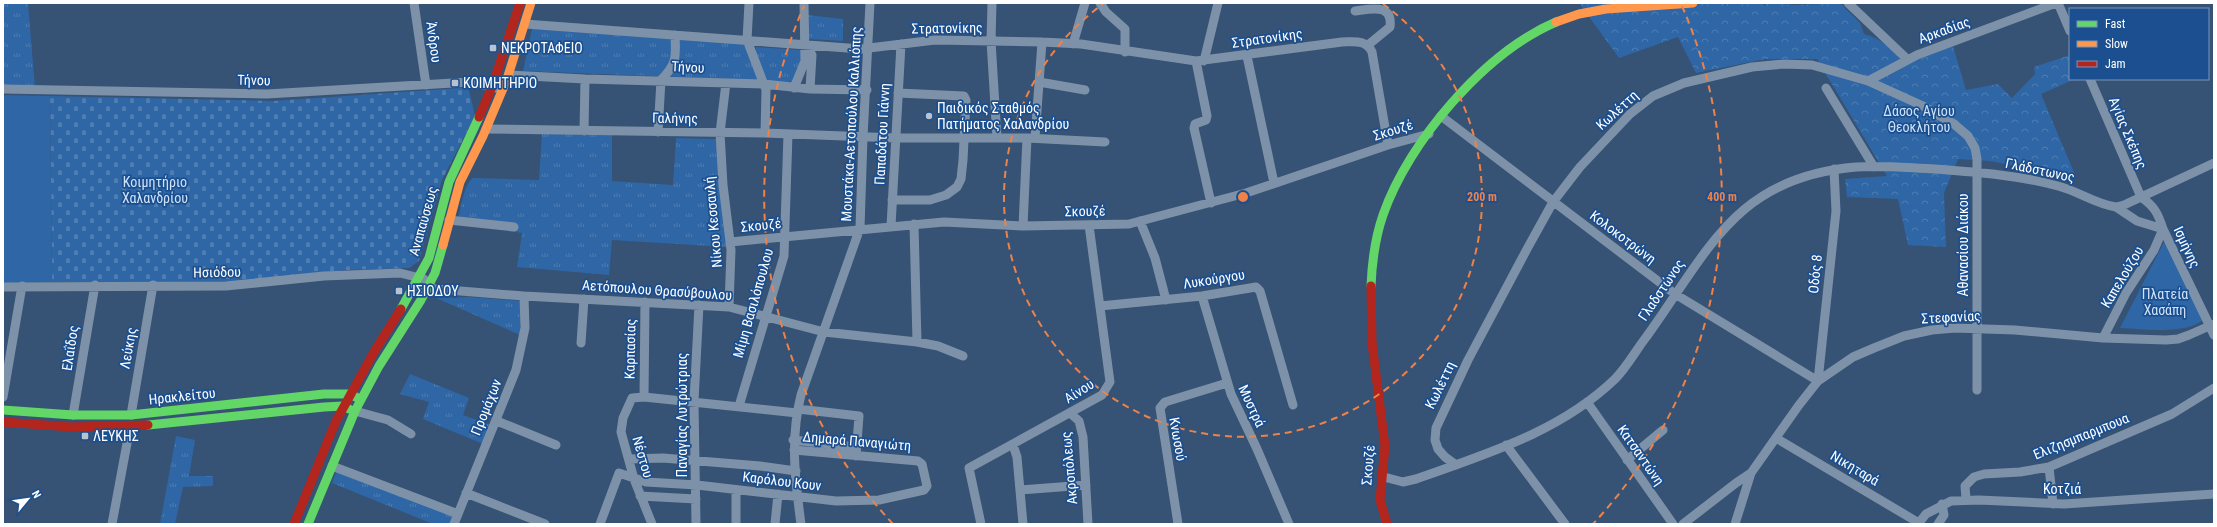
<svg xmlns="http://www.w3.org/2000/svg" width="2217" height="527" font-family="'Roboto Condensed',sans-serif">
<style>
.grass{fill:url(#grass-tufts)}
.forest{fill:url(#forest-crowns)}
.cemetery{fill:url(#cemetery-stones)}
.green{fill:#2f66a5}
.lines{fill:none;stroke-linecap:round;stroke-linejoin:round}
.street{stroke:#7d92a8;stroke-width:9}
.fast{stroke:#63d668;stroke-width:9}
.slow{stroke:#ff974d;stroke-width:9}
.jam{stroke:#b3261e;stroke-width:9}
.ring{fill:none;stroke:#ee8249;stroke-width:2;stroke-dasharray:7 5}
.poi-dot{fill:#b9c2ce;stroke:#1b4f8f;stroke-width:1.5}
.labels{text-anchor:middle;stroke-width:3.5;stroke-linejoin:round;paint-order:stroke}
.street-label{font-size:14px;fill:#fff;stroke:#1b4f8f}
.poi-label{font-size:14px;fill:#fff;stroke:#1b4f8f;text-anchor:start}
.park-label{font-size:14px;fill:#cfe3fa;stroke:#1b4f8f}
.centre{fill:#ee8249;stroke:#1b4f8f;stroke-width:2}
.ring-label{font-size:12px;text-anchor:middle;font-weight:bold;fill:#ee8249;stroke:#1b4f8f;stroke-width:3.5;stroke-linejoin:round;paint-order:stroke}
</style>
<defs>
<pattern id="grass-tufts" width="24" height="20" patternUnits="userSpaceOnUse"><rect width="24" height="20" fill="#2f66a5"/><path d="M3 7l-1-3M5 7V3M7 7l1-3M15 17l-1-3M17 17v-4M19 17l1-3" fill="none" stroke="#4e7db2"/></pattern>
<pattern id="forest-crowns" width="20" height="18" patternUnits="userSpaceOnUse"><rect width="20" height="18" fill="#2f66a5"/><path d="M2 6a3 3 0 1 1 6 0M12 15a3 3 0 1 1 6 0" fill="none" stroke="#4e7db2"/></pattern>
<pattern id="cemetery-stones" width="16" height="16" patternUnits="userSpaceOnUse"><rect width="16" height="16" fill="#2f66a5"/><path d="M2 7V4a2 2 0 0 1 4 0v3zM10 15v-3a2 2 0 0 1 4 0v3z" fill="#4e7db2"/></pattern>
</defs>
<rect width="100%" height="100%" fill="#365274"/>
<path class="grass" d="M 3,3 L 28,3 L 35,88 L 3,86 Z
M 808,15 L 843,19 L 843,41 L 808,39 Z
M 532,29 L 746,44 L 758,80 L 523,71 Z
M 756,47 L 803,50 L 802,64 L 793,83 L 767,81 L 756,52 Z
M 542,133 L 612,135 L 612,181 L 673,185 L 676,138 L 716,139 L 727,247 L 612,240 L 609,275 L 517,267 L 522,233 L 458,222 C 460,211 464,183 473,178 L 539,180 Z
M 469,297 L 521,301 L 520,335 L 436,298 Z
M 410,374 L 469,398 L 463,415 L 491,425 L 483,444 L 423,419 L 429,402 L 400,394 Z
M 176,436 L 195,440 L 189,476 L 213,476 L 213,486 L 183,487 L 175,524 L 160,524 Z
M 337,470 L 454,515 L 450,524 L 433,524 L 332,483 Z"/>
<path class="forest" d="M 1579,3 L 1761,3 L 1764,6 L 1766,3 L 1797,5 L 1840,3 L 1860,23 L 1864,34 C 1881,38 1895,51 1904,65 L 1953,46 L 1966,90 L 1998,84 L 2012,98 L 2035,74 L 2034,67 L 2070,55 L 2070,79 L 2075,79 L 2041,94 L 2076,177 L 1990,161 L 1958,159 L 1944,193 L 1946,247 L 1908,245 L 1898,199 L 1847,197 L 1845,179 L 1887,176 L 1817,59 L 1765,59 L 1696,73 L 1678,37 L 1619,58 Z"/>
<path class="cemetery" d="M 461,88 L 469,90 L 475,116 L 442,180 L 419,261 L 409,268 L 346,270 L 245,282 L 52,282 L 50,96 L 273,101 Z"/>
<path class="green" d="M 3,95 L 50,96 L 52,282 L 3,283 Z
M 2166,238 L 2203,320 C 2184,335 2143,329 2120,328 Z"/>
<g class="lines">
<path class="street" d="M 414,3 L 426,85
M 749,3 L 747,40 L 766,90 L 765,133
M 992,3 L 991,41 L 997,138
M 1100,3 L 1106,12 L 1125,29 L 1125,52
M 1848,3 L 1907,59
M 2058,3 L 2070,31
M 1355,11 C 1371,9 1393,3 1390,27 L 1368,45
M 525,24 L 861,49 L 935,40 L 1042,42 L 1081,44 L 1196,61 L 1342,42 C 1353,42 1366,39 1372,52 L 1388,145
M 1073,44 L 1085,3
M 806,45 L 812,55 L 810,89
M 1247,56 L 1274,183
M 1196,61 L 1207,116 L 1206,120 L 1195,124 L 1194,128 L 1211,203
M 1204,61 L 1218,3
M 509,75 L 585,79 L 764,84 L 810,89 L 867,90
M 2090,79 L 2141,197
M 1868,81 L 1917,55 L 2056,3
M 1039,82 L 1085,90
M 726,83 L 720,133 L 723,185 L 731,250 L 729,307
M 794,88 L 805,61 L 804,3
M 1826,88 L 1874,167
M 3,89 L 267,94 L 470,82 L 496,88
M 1441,116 L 1675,294 L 1818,381 L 1836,211 L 1834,169
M 486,129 L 765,133 L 896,138 L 1027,138
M 584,131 L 585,79
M 658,132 L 661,80 C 677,64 676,57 675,35
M 1035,138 L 1042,42
M 2141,197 C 2154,206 2158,213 2163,229 L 2214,335
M 892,200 L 930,200 L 946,195 L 957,187 L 961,179 L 963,160 L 966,100 L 964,96 L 898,93
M 449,220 L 514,227
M 1140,221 L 1155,258 L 1166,300
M 914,224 L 917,342
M 891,226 L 901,44
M 1023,226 L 1027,138 L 1105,142
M 730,242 L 944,222 L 1023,226 L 1129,224 L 1246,193 L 1388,145 L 1429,134
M 3,287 L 226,286 L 324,276 L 400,273 L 424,279
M 423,288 L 524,296 L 729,307 L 824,332 L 917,342 L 938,346 L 963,356
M 1202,296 L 1231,394 L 1257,449 L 1289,524
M 1100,306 L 1202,296 L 1256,287 L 1260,291 L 1293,405
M 2103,338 L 2126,293 L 2154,250 L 2163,229 L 2137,221 L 2116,207
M 581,343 L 584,299
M 3,397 L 22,286
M 644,397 L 645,302
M 1587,402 L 1673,524
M 739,406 L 784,256 L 788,134
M 798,409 L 859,416 L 856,456
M 355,411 L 388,420 L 411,434
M 1070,413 L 1079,421 L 1083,437 L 1088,524
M 73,415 L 95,285
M 131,415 L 153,285
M 497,421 L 556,445
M 1776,438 L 1919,523
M 793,440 L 856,447
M 1013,445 L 1017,457 L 1023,524
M 1506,445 L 1565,524
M 629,459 L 663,458 L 760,466 L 796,471
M 1627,460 L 1663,430
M 1456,465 L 1445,457 L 1438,449 L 1435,440 L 1436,428 L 1468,360 L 1527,249 L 1553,202 L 1580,167 L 1630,114 L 1653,96 L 1684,83 L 1752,67 L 1784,64 L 1812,65 L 1868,81 L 1923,106 L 1954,124 L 1968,136 L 1975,148 L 1977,159 L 1977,390
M 332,466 L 458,514
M 2049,467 L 2053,504
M 1384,477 L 1403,482 L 1416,479 C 1486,454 1560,432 1615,379 C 1627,367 1636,350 1647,336 C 1709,250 1736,177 1856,167 C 1882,165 1909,168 1935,169 C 1975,172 2018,175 2058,186 C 2078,191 2095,204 2116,207 L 2124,205 L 2214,163
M 1020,490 L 1086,485
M 466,493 L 545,524
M 640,496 L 696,499
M 1966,499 L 1965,486 L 1974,477 L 1984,474 L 2020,472 L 2049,467 L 2172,414 L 2214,388
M 112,524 L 130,427
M 454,524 L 516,370 L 525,328 L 524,296
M 600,524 L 619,473 L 646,482 L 697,485 L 836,501 L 879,500 L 924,490 L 927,486 L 922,464 L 918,461 L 794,450
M 652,524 L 634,479 L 621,432 L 623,418 L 632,398 L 644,397 L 797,413
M 696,524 L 694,401 L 699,305
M 736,524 L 736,490
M 775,524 L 778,494
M 801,524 C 795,480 790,438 801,395 L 860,228 L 863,137 L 870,3
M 981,524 L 969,468 L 1102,395 L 1110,382 L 1089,225
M 1178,524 L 1160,408 L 1165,402 L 1227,383
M 1683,524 L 1736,483 L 1751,473
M 1735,524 L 1751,473 L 1799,405 L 1818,381 L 1853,357 L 1874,348 L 1904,336 L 1932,330 L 1955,328 L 2015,330 L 2103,338 L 2166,340 L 2178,339 L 2189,335 L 2214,324
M 1918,524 L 1926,514 L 1951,501 L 1979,500 L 2064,504 L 2214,494
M 1938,524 L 1944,515 L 1942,504"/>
<path class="fast" d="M 1371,286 C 1372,262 1375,238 1383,215 C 1409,141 1484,53 1556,22
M 401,309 L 429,258 L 449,182 L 479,117
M 3,410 L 73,415 L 131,415 L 324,394 L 349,394 L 356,397
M 148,425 L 324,407 L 343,406 L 349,409
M 308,524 L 355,411 L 379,366 L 421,300 L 435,273 L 443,245"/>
<path class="slow" d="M 1556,22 L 1579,14 L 1606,9 L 1693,3
M 443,245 L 460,182 L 483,136 L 507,79 L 531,3"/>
<path class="jam" d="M 479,117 L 492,87 L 520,3
M 1371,286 L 1372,343 L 1385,446 L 1380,500 L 1387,524
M 3,422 L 71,427 L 148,425
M 294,524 L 336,421 L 374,352 L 401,309"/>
</g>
<g class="ring">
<path d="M1383 4A239 239 0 1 1 1103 4"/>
<path d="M893 524A479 479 0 0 1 804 6M1682 6A479 479 0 0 1 1593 524"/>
</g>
<g class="poi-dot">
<rect x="489" y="44" width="8" height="8" rx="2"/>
<rect x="451" y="79" width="8" height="8" rx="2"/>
<circle cx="929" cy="116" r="4"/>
<rect x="395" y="287" width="8" height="8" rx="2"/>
<rect x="81" y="432" width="8" height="8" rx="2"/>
</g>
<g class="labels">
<g class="street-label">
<text transform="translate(947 28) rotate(-1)" y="5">Στρατονίκης</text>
<text transform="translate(1944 30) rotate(-20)" y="5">Αρκαδίας</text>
<text transform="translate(1267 38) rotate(-8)" y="5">Στρατονίκης</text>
<text transform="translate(434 42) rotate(82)" y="5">Άνδρου</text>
<text transform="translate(688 67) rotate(3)" y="5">Τήνου</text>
<text transform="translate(254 80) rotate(1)" y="5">Τήνου</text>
<text transform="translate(1617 110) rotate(-42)" y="5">Κωλέττη</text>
<text transform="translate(675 118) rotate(1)" y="5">Γαλήνης</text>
<text transform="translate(851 124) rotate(-87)" y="5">Μουστάκα-Αετοπούλου Καλλιόπης</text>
<text transform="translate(1393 130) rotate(-17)" y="5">Σκουζέ</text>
<text transform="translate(2128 133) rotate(67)" y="5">Αγίας Σκέπης</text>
<text transform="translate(882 134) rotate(-87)" y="5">Παπαδάτου Γιάννη</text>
<text transform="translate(2040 170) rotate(12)" y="5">Γλάδστωνος</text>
<text transform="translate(1085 211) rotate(-1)" y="5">Σκουζέ</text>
<text transform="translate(423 221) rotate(-74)" y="5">Αναπαύσεως</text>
<text transform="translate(713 222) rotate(-95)" y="5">Νίκου Κεσσανλή</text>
<text transform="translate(761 225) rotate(-6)" y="5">Σκουζέ</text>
<text transform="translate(1623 237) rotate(37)" y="5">Κολοκοτρώνη</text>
<text transform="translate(1963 245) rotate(-90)" y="5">Αθανασίου Διάκου</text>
<text transform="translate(2187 247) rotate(65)" y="5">Ισμήνης</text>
<text transform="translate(217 272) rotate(-1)" y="5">Ησιόδου</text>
<text transform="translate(1815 274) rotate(-84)" y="5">Οδός 8</text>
<text transform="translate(2122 277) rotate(-59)" y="5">Καπελούζου</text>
<text transform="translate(1214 279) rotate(-9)" y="5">Λυκούργου</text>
<text transform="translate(657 290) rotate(4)" y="5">Αετόπουλου Θρασύβουλου</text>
<text transform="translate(1661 290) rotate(-56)" y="5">Γλαδστώνος</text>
<text transform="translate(753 303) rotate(-74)" y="5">Μίμη Βασιλόπουλου</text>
<text transform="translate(1951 317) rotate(-3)" y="5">Στεφανίας</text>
<text transform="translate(70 348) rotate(-81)" y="5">Ελαΐδος</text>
<text transform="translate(128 348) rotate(-80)" y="5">Λεύκης</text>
<text transform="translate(630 349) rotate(-89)" y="5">Καρπασίας</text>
<text transform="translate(1440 385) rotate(-64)" y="5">Κωλέττη</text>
<text transform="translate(1079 391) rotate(-32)" y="5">Αίνου</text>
<text transform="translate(182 396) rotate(-6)" y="5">Ηρακλείτου</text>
<text transform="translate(1252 406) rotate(65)" y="5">Μυστρά</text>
<text transform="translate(486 407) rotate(-68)" y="5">Προμάχων</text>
<text transform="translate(682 415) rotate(-90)" y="5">Παναγίας Λυτρώτριας</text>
<text transform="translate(2081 436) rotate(-22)" y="5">Ελιζησμπαρμπουα</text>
<text transform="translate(1178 439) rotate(80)" y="5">Κνωσού</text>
<text transform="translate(857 441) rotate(5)" y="5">Δημαρά Παναγιώτη</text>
<text transform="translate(1641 455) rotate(55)" y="5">Κατσαντώνη</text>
<text transform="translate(643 457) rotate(74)" y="5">Νέστου</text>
<text transform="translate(1368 465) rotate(-85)" y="5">Σκουζέ</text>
<text transform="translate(1069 468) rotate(-95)" y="5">Ακροπόλεως</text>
<text transform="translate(1855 468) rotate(31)" y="5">Νικηταρά</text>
<text transform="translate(782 481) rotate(7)" y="5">Καρόλου Κουν</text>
<text x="2062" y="494">Κοτζιά</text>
</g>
<g class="poi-label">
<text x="501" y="53">ΝΕΚΡΟΤΑΦΕΙΟ</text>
<text x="463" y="88">ΚΟΙΜΗΤΗΡΙΟ</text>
<text x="937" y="113">Παιδικός Σταθμός<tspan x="937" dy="16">Πατήματος Χαλανδρίου</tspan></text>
<text x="407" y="296">ΗΣΙΟΔΟΥ</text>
<text x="93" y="441">ΛΕΥΚΗΣ</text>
</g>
<g class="park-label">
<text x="1919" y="116">Δάσος Αγίου<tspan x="1919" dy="16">Θεοκλήτου</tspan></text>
<text x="155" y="187">Κοιμητήριο<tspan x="155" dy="16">Χαλανδρίου</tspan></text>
<text x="2165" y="299">Πλατεία<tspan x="2165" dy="16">Χασάπη</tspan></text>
</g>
</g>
<circle cx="1243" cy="197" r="6" class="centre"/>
<g class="ring-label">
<text x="1482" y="201">200 m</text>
<text x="1722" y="201">400 m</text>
</g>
<rect width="2217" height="527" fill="none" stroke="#ffffff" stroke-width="8"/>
<rect x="2069" y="8" width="140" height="72" fill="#1b4f8f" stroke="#7695bc"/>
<rect x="2077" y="21" width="20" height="6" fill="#63d668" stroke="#7695bc"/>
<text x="2105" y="28" font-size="12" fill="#ffffff">Fast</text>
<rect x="2077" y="41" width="20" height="6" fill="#ff974d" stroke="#7695bc"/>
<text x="2105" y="48" font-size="12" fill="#ffffff">Slow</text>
<rect x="2077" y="61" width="20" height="6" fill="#b3261e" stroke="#7695bc"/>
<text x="2105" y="68" font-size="12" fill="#ffffff">Jam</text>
<g transform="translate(28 499) rotate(61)" stroke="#1b4f8f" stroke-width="3" paint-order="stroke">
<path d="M0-3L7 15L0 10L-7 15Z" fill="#ffffff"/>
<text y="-6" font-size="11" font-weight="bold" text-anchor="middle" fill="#ffffff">N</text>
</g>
</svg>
